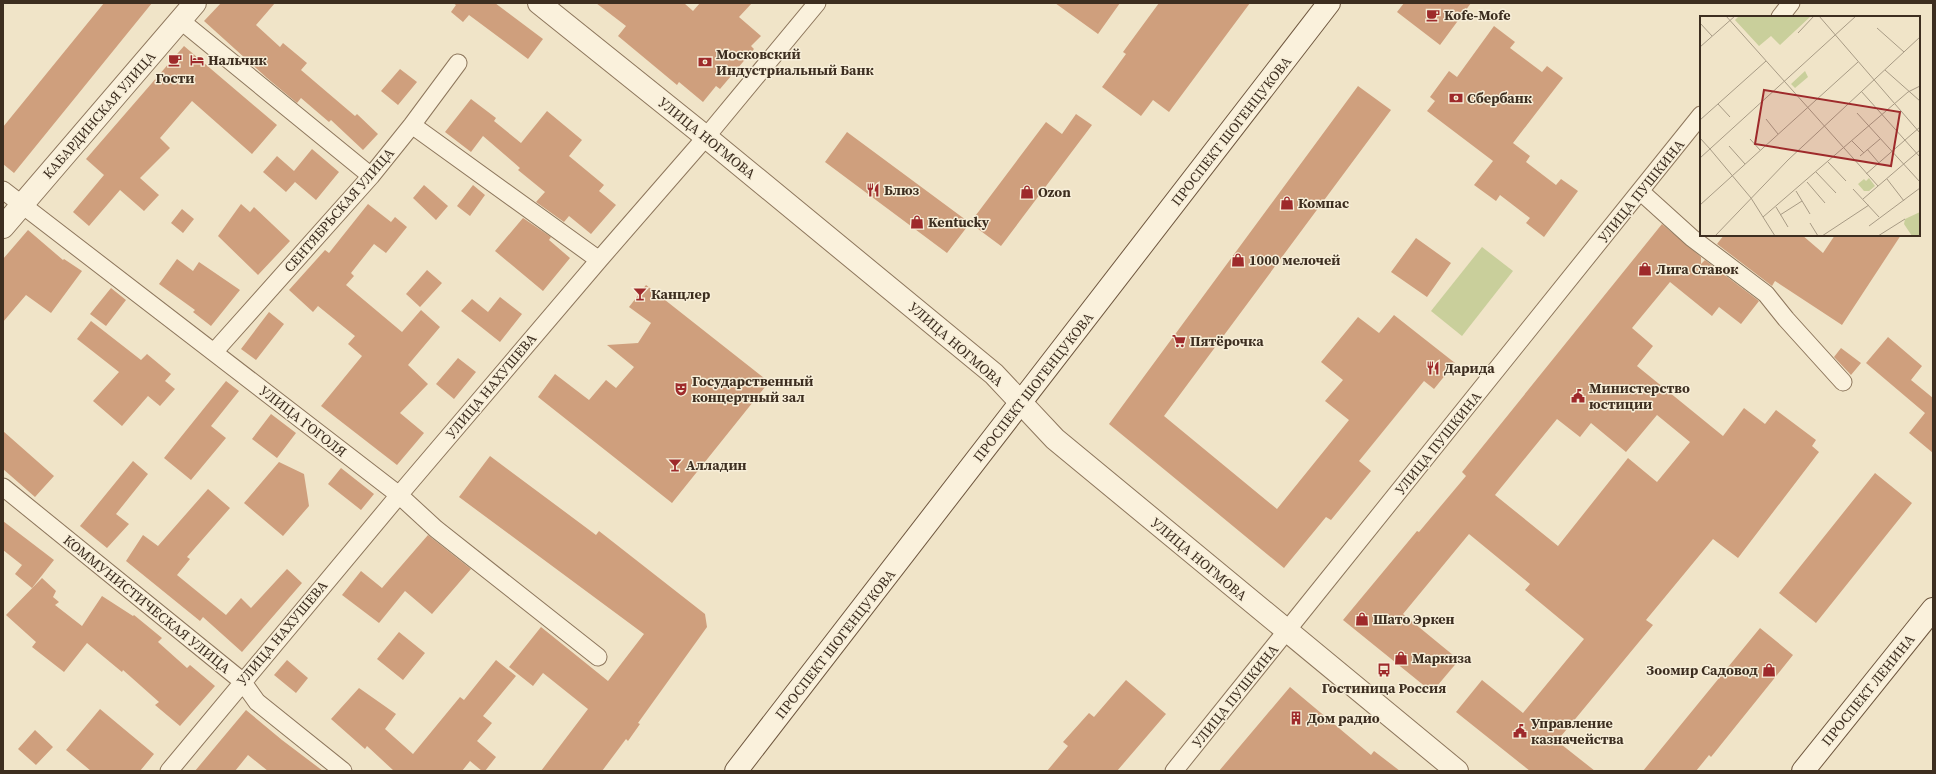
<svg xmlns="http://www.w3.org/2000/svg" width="1936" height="774" font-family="'Source Serif 4',serif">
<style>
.green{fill:#c9cf9b}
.building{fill:#cf9f7d;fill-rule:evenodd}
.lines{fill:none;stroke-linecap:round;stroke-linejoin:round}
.minor-casing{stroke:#8d765c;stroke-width:19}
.tertiary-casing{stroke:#8d765c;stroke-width:24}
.secondary-casing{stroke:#6f573f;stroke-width:24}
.minor{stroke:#faf1dc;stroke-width:17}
.tertiary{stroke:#faf1dc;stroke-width:22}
.secondary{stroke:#faf1dc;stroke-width:22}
.labels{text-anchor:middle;stroke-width:3;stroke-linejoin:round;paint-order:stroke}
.poi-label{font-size:14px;font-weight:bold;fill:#3d2e20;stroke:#f7eed8;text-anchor:start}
.street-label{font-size:14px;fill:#3d2e20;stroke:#f7eed8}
.inset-road{fill:none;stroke:#a89b85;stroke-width:1}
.view{fill:#9e2a2b;fill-opacity:0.15;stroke:#9e2a2b;stroke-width:2}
.inset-edge{fill:none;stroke:#3d2e20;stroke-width:2}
</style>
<rect width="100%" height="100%" fill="#f0e4c8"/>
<path class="green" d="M 1482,247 L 1513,271 L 1462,336 L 1431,311 Z"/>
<path class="building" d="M 104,3 L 152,3 L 14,173 L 3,164 L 3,127 Z
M 221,3 L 275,3 L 256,25 L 280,47 L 283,43 L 307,63 L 301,70 L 355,116 L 357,114 L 378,134 L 363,150 L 331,120 L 329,122 L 301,98 L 297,103 L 267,78 L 204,21 Z
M 453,3 L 495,3 L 543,39 L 528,59 L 469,15 L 463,22 L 451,12 L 456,5 Z
M 596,3 L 684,3 L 693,11 L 700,3 L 752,3 L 739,17 L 761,36 L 751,46 L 754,49 L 720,89 L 716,86 L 703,102 L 679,82 L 677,85 L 618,36 L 626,26 Z
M 1055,3 L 1120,3 L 1098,34 Z
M 1159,3 L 1250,3 L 1169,112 L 1153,100 L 1141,116 L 1102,87 L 1126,54 L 1123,52 Z
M 1404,3 L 1471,3 L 1440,45 L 1397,12 Z
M 1494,26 L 1515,42 L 1510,48 L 1542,72 L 1547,66 L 1563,78 L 1513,143 L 1530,156 L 1526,162 L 1556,185 L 1561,179 L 1578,191 L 1544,237 L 1526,223 L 1530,218 L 1500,195 L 1496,201 L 1474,185 L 1493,161 L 1427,111 L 1435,101 L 1430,97 L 1449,71 L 1457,77 Z
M 184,46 L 277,125 L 252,154 L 192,101 L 160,138 L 170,148 L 140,178 L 159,195 L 144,211 L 120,190 L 89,226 L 73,212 L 104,175 L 86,159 Z
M 400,69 L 417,82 L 398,105 L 381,91 Z
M 1358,86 L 1391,110 L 1164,416 L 1277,509 L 1349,420 L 1325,401 L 1343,380 L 1321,362 L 1358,317 L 1379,333 L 1394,315 L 1455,363 L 1434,389 L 1424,381 L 1359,461 L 1371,471 L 1331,520 L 1326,517 L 1284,568 L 1109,424 Z
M 471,99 L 496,118 L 494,121 L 521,143 L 547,111 L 582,140 L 569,156 L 604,185 L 599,191 L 616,205 L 591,234 L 569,216 L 564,222 L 536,202 L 545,192 L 518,170 L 520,168 L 483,136 L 471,152 L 445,132 Z
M 1076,114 L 1092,125 L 1001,246 L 970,223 L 1046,122 L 1062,134 Z
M 847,132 L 970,223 L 947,253 L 825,162 Z
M 312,149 L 339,172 L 316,200 L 295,182 L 286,192 L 263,172 L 277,156 L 294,171 Z
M 424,185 L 448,206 L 436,220 L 413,198 Z
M 473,185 L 485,195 L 470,216 L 457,206 Z
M 241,204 L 250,212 L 254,207 L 290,241 L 258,275 L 218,236 Z
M 368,204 L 391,222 L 395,217 L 407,227 L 386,253 L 374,244 L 351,273 L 354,276 L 346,285 L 402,332 L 421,310 L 440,327 L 408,365 L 428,384 L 400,413 L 424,433 L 397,465 L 321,406 L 362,356 L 348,344 L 355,336 L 318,306 L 313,312 L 289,290 L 325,250 L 329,253 Z
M 182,209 L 194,219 L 183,233 L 171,223 Z
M 523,218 L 551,237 L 549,240 L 570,258 L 543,291 L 495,251 Z
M 1662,224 L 1701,257 L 1701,264 L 1705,260 L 1759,301 L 1741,324 L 1719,307 L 1712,316 L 1670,282 L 1632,328 L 1653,346 L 1637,366 L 1723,436 L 1744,408 L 1765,424 L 1776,410 L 1816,440 L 1812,446 L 1819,452 L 1738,558 L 1713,539 L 1646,620 L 1653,625 L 1557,741 L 1595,771 L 1530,771 L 1456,712 L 1482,680 L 1523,713 L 1584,639 L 1525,590 L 1530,584 L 1469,534 L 1403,614 L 1459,660 L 1432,692 L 1343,620 L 1417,531 L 1419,532 L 1466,476 L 1462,472 ZM 1657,415 L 1690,442 L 1657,482 L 1628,458 L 1558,546 L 1495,495 L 1557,419 L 1580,437 L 1591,423 L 1626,452 Z
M 28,230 L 63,260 L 64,259 L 82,271 L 51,313 L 26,295 L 3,322 L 3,259 Z
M 1724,235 L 1802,235 L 1823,253 L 1835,235 L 1901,235 L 1842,325 L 1775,281 L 1772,286 L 1717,244 Z
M 1416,238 L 1451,263 L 1427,297 L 1391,272 Z
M 177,259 L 193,271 L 199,262 L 240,290 L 211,326 L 193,312 L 195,310 L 159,284 Z
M 427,270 L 442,283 L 420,307 L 406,294 Z
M 646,285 L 769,382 L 672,503 L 538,397 L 555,374 L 589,400 L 606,380 L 616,388 L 634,367 L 607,345 L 638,343 L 651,323 L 629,307 Z
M 111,288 L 126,300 L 106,326 L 90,314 Z
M 500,297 L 522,314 L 500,342 L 461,311 L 472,299 L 488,312 Z
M 269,312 L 284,324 L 256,360 L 241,349 Z
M 91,321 L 141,360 L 147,354 L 171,374 L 165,381 L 175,389 L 160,406 L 148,396 L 122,426 L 93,401 L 119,372 L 77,339 Z
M 1888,337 L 1922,366 L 1911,380 L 1933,398 L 1933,453 L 1909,433 L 1925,413 L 1866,363 Z
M 1841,348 L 1861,363 L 1851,375 L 1834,357 Z
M 458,358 L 476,372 L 454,399 L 436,384 Z
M 226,381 L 239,391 L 211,426 L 226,438 L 191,480 L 164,458 Z
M 271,414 L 296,433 L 277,458 L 252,439 Z
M 3,431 L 54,476 L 35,497 L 3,469 Z
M 490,456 L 596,535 L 599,531 L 705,614 L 707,627 L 638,723 L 640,724 L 628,741 L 626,739 L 602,771 L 541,771 L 588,709 L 543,673 L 533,686 L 509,667 L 541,627 L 608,681 L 644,634 L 459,497 Z
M 133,461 L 148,474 L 116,514 L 129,524 L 107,548 L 80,526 Z
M 279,462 L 304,474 L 309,506 L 283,536 L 244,503 Z
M 341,468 L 374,494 L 361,510 L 328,484 Z
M 1875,473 L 1912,503 L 1816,623 L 1779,593 Z
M 208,489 L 230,508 L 187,557 L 190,559 L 177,575 L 226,615 L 241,598 L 251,608 L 287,569 L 302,583 L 242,652 L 203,617 L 200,621 L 126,561 L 143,535 L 158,546 Z
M 3,521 L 54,560 L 32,588 L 15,574 L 22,565 L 3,550 Z
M 428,535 L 471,569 L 432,614 L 405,591 L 379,623 L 342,595 L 361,571 L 382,588 Z
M 42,578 L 56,591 L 53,597 L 59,602 L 55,605 L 82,626 L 102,596 L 133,616 L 134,615 L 162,638 L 158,642 L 187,668 L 190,665 L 215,686 L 180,726 L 155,705 L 159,702 L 123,670 L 122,672 L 87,643 L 64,672 L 32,647 L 36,642 L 6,615 Z
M 1760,628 L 1793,655 L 1711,757 L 1709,755 L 1696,771 L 1643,771 Z
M 399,632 L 425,653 L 403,680 L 377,659 Z
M 287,660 L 308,678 L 296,693 L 274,675 Z
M 496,660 L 516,676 L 483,716 L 492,723 L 477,741 L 496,757 L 485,771 L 482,771 L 470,761 L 462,771 L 394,771 L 367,746 L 365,749 L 331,719 L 359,688 L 396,714 L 385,729 L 413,754 L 460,697 L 464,700 Z
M 1126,680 L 1166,714 L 1117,771 L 1047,771 L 1068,746 L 1063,742 L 1089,713 L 1094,717 Z
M 1290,687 L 1371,755 L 1374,751 L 1400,771 L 1219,771 Z
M 100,709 L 154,754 L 140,771 L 91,771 L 66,750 Z
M 246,710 L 282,740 L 323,771 L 268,771 L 248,755 L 235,771 L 195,771 Z
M 35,730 L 53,747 L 36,765 L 18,749 Z"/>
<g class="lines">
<g class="minor-casing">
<path id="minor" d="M 1780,17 L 1791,3
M 180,20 L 371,176
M 412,125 L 599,260
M 3,190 L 399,495 L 436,529 L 598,657
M 1640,191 L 1692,238 L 1766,294 L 1786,319 L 1843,382
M 214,352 L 371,176 L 412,125 L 458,63
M 3,487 L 242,681 L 257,702 L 343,771
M 169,771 L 399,495 L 599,260 L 706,137 L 817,3
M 1174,771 L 1701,115"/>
</g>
<g class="tertiary-casing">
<path id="tertiary" d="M 539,3 L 706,137 L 994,374 L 1055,439 L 1457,771
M 3,227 L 195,3"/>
</g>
<g class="secondary-casing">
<path id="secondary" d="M 736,771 L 1329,3
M 1803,771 L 1933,609"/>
</g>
<use href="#minor" class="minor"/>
<use href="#tertiary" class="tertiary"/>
<use href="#secondary" class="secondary"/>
</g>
<defs>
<g id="cafe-bare" transform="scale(1.08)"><path d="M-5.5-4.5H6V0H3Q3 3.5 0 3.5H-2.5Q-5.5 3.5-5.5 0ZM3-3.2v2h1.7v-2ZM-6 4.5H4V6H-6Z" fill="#9e2a2b" stroke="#f7eed8" stroke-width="2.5" paint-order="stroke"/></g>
<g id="hotel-bare" transform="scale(1.08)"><path d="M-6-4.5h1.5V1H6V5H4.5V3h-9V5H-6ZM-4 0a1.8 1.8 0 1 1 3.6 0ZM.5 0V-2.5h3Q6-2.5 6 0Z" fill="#9e2a2b" stroke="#f7eed8" stroke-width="2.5" paint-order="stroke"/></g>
<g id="bank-bare" transform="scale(1.08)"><path d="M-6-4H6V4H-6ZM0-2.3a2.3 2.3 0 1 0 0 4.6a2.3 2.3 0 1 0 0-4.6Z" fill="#9e2a2b" stroke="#f7eed8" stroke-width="2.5" paint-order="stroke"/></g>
<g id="restaurant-bare" transform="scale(1.08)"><path d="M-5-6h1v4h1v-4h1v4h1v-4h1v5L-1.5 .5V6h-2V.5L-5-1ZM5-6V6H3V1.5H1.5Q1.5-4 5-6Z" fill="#9e2a2b" stroke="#f7eed8" stroke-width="2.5" paint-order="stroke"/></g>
<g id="shop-bare" transform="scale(1.08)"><path d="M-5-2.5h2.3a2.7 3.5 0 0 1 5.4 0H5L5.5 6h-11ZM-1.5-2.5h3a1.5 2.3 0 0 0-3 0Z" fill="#9e2a2b" stroke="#f7eed8" stroke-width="2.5" paint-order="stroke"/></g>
<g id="bar-bare" transform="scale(1.08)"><path d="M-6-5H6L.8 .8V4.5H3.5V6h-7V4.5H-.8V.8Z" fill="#9e2a2b" stroke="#f7eed8" stroke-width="2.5" paint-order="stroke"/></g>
<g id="supermarket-bare" transform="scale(1.08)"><path d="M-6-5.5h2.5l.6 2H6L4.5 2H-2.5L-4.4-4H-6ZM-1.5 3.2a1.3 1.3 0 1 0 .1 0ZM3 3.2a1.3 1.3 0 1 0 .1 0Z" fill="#9e2a2b" stroke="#f7eed8" stroke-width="2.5" paint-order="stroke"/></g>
<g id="theatre-bare" transform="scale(1.08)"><path d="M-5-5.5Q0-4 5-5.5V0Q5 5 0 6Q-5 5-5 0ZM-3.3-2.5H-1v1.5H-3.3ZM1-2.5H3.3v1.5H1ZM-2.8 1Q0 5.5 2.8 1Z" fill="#9e2a2b" stroke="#f7eed8" stroke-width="2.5" paint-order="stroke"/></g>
<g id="civic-bare" transform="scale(1.08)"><path d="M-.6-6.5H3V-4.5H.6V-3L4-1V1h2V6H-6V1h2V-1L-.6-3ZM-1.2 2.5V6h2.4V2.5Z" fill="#9e2a2b" stroke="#f7eed8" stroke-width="2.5" paint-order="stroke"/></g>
<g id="bus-bare" transform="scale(1.08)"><path d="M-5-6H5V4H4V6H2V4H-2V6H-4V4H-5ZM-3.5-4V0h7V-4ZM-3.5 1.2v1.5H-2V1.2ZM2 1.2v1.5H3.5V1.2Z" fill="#9e2a2b" stroke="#f7eed8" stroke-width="2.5" paint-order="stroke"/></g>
<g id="building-bare" transform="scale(1.08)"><path d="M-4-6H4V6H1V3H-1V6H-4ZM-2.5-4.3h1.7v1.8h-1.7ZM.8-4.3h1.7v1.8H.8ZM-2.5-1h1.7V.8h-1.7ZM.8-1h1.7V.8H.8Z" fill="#9e2a2b" stroke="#f7eed8" stroke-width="2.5" paint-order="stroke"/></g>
</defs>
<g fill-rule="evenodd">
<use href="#cafe-bare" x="1433" y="15"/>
<use href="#cafe-bare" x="175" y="60"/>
<use href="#hotel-bare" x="197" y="60"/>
<use href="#bank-bare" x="705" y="62"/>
<use href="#bank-bare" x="1456" y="98"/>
<use href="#restaurant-bare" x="873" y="190"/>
<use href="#shop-bare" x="1027" y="192"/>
<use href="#shop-bare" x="1287" y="203"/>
<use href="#shop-bare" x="917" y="222"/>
<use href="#shop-bare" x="1238" y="260"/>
<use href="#shop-bare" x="1645" y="269"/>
<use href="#bar-bare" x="640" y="294"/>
<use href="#supermarket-bare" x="1179" y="341"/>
<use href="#restaurant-bare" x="1433" y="368"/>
<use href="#theatre-bare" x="681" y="389"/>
<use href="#civic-bare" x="1578" y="396"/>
<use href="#bar-bare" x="675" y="465"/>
<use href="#shop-bare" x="1362" y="619"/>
<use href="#shop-bare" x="1401" y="658"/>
<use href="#bus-bare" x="1384" y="670"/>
<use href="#shop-bare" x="1769" y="670"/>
<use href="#building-bare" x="1296" y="718"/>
<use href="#civic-bare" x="1520" y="731"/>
</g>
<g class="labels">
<g class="poi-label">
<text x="1444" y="20">Kofe-Mofe</text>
<text x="716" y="59">Московский<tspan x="716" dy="16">Индустриальный Банк</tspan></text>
<text x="208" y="65">Нальчик</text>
<text x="175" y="83" text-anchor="middle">Гости</text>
<text x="1467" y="103">Сбербанк</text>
<text x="884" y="195">Блюз</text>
<text x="1038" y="197">Ozon</text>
<text x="1298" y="208">Компас</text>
<text x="928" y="227">Kentucky</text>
<text x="1249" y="265">1000 мелочей</text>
<text x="1656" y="274">Лига Ставок</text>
<text x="651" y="299">Канцлер</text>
<text x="1190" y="346">Пятёрочка</text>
<text x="1444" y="373">Дарида</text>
<text x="692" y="386">Государственный<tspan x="692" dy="16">концертный зал</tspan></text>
<text x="1589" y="393">Министерство<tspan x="1589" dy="16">юстиции</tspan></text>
<text x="686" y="470">Алладин</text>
<text x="1373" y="624">Шато Эркен</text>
<text x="1412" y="663">Маркиза</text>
<text x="1758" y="675" text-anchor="end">Зоомир Садовод</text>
<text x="1384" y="693" text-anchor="middle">Гостиница Россия</text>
<text x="1307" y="723">Дом радио</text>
<text x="1531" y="728">Управление<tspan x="1531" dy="16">казначейства</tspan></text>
</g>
<g class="street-label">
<text transform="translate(99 115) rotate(-49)" y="5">КАБАРДИНСКАЯ УЛИЦА</text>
<text transform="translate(1231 131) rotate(-52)" y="5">ПРОСПЕКТ ШОГЕНЦУКОВА</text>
<text transform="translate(707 138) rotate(39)" y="5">УЛИЦА НОГМОВА</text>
<text transform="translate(1641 191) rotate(-51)" y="5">УЛИЦА ПУШКИНА</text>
<text transform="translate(339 210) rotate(-49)" y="5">СЕНТЯБРЬСКАЯ УЛИЦА</text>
<text transform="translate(956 344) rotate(41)" y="5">УЛИЦА НОГМОВА</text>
<text transform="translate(491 386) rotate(-50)" y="5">УЛИЦА НАХУШЕВА</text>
<text transform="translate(1033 387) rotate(-52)" y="5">ПРОСПЕКТ ШОГЕНЦУКОВА</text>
<text transform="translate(303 421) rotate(38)" y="5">УЛИЦА ГОГОЛЯ</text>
<text transform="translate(1438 443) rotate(-51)" y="5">УЛИЦА ПУШКИНА</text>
<text transform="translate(1199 559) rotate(40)" y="5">УЛИЦА НОГМОВА</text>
<text transform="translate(147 604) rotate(39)" y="5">КОММУНИСТИЧЕСКАЯ УЛИЦА</text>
<text transform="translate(282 633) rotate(-50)" y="5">УЛИЦА НАХУШЕВА</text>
<text transform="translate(835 644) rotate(-52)" y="5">ПРОСПЕКТ ШОГЕНЦУКОВА</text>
<text transform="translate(1868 690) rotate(-51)" y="5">ПРОСПЕКТ ЛЕНИНА</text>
<text transform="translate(1235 696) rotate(-51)" y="5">УЛИЦА ПУШКИНА</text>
</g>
</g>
<g transform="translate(1700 16)">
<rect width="220" height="220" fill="#f0e4c8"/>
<path d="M 39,0 L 111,0 L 80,29 L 71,20 L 59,30 L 35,4 ZM 105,55 L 108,61 L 95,72 L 91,68 ZM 169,162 L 175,170 L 169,175 L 164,175 L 158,168 L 164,163 L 166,165 ZM 220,196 L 220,220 L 212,220 L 204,208 L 205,203 Z" fill="#c9cf9b"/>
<path class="inset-road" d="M 26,0 L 178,170M 119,0 L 220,117M 0,7 L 12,20M 177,12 L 204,36M 98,17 L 114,0M 0,31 L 35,0M 185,54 L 220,85M 161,75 L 220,141M 18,88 L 30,101M 157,97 L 220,166M 66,103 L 78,118M 0,104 L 66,45M 0,122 L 10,133M 50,123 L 60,134M 152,125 L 164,137M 29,130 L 45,148M 10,133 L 51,182 L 75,220M 167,133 L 179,147M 160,140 L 180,123M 0,142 L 156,0M 128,146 L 146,165M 116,156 L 136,177M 166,158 L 220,111M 187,163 L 204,185M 107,166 L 125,187M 153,173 L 179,201M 96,175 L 110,198M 163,183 L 220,134M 0,189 L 158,46M 76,191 L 88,211M 80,199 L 102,185M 63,201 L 208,76 L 220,70M 110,207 L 118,220M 169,210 L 220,172M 15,220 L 88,144 L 220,21M 122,220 L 169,189M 178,220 L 205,203"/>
<path class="view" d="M 64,74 L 200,96 L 191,150 L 55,128 Z"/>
<rect width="220" height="220" class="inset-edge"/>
</g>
<rect width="1936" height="774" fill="none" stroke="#3d2e20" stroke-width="8"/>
</svg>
